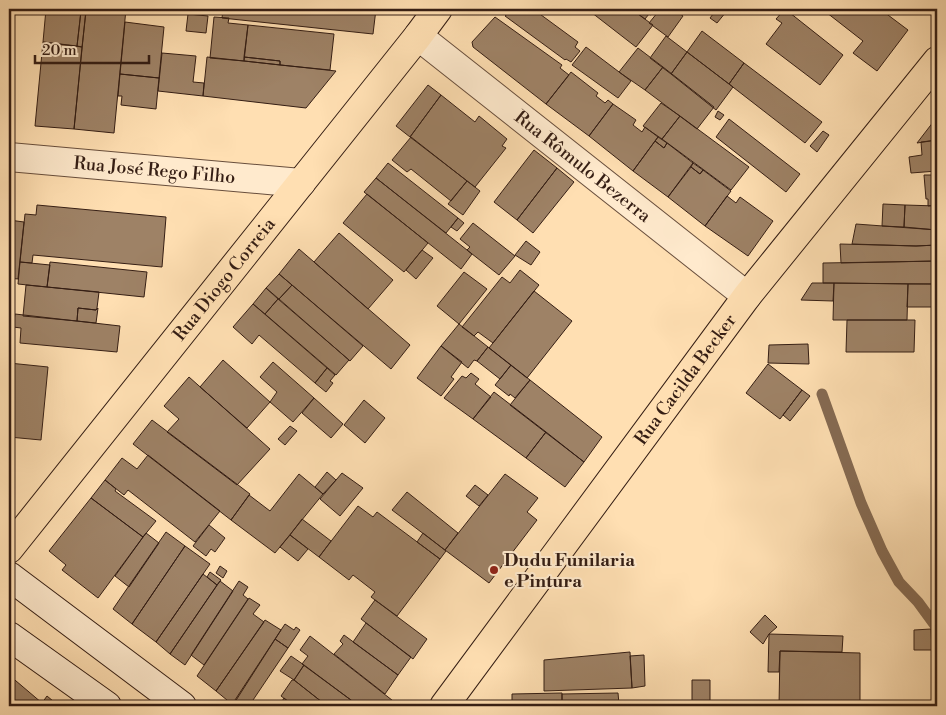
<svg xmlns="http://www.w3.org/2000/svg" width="946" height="715" font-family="'Libre Bodoni',serif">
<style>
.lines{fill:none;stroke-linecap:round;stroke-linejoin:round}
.stream{stroke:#856a52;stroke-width:11}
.building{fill:#9e8266;stroke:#351e14}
.street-casing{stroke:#684e3c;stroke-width:30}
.secondary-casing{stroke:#351e14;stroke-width:30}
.primary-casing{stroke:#351e14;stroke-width:30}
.street{stroke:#ffeacd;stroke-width:28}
.secondary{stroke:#ffeacd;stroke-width:28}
.primary{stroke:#ffdfb2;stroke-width:28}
.poi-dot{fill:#8f2418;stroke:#ffeacd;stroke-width:2}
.labels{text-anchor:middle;stroke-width:4;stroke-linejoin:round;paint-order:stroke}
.street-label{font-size:18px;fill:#351e14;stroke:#ffeacd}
.poi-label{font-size:18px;font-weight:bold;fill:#351e14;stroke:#ffeacd;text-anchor:start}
</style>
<rect width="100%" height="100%" fill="#ffdfb2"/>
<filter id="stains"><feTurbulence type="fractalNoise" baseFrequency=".004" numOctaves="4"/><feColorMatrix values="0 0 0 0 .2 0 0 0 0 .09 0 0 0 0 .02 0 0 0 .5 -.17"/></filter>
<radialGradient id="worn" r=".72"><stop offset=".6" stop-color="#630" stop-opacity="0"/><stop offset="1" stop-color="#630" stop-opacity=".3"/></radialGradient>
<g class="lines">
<path class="stream" d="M 822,394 L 861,503 L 882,551 L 899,582 L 918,602 L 937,628"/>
</g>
<path class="building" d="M 46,9 L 86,9 L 86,12 L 81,11 L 77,46 L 43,42 Z
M 86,9 L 126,9 L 114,133 L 74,129 Z
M 223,9 L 376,9 L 373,34 L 222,18 Z
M 513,9 L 533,9 L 578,42 L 575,47 L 580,51 L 571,62 L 566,59 L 565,60 L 505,16 Z
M 587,9 L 631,9 L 653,25 L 636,47 Z
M 633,9 L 656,9 L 651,15 L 649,14 L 645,19 L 633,10 Z
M 664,9 L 673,9 L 683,16 L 668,37 L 649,23 L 658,12 L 660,14 Z
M 717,9 L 723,9 L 726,12 L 717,23 L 710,18 Z
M 785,9 L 843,55 L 820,85 L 766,44 L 782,23 L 776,19 Z
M 822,9 L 880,9 L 908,30 L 877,71 L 853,53 L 863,41 Z
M 81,11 L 86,12 L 82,47 L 77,46 Z
M 188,14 L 208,16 L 206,33 L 186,31 Z
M 214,17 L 229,18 L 228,23 L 248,25 L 244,61 L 210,58 Z
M 495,17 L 562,65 L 560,68 L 569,75 L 546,104 L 473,47 L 472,42 Z
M 125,22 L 164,27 L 159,78 L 120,74 Z
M 248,25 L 334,34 L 330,70 L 280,65 L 280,61 L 244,57 Z
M 702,31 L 744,63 L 729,84 L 687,52 Z
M 666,36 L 687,52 L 671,74 L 650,58 Z
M 43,42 L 82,47 L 74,129 L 35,126 Z
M 586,47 L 631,81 L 618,98 L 572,65 Z
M 638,48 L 663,67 L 645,90 L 619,72 Z
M 687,52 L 733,87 L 716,110 L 671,74 Z
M 162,53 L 196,56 L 193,82 L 204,83 L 203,96 L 158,91 Z
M 207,57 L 244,61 L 336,71 L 306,108 L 203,96 Z
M 244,57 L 280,61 L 280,65 L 244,61 Z
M 744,63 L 822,122 L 805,143 L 729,84 Z
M 663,67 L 714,107 L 697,129 L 645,90 Z
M 571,72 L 598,93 L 596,96 L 605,103 L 608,100 L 613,104 L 589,136 L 546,104 Z
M 120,74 L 159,78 L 156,109 L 121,105 L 122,96 L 118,96 Z
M 428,85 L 441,95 L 410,137 L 396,126 Z
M 441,95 L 475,122 L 479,116 L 507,139 L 502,146 L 506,148 L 475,187 L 410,137 Z
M 661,103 L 680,116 L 662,139 L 643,126 Z
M 613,104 L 636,120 L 633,125 L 642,132 L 645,127 L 658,137 L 633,171 L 589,136 Z
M 718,111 L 724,115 L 720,120 L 715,117 Z
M 680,116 L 749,167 L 731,190 L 662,139 Z
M 937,117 L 937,140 L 917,143 Z
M 729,119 L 800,174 L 786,192 L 716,137 Z
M 823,131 L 829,135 L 817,152 L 810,146 Z
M 411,137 L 467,181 L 451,201 L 411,169 L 407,172 L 392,160 Z
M 658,137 L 667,143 L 664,148 L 655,141 Z
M 937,140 L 937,171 L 911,173 L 909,157 L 922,155 L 921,142 Z
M 655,141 L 664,148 L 667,143 L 693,163 L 668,197 L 633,171 Z
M 534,150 L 557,168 L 517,220 L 494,202 Z
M 388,163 L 458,218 L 446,233 L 376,178 Z
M 693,163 L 703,170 L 700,174 L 691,167 Z
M 691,167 L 700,174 L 703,170 L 731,191 L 705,226 L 668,197 Z
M 557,168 L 574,182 L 533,233 L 517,220 Z
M 924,175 L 937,175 L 937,205 L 928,206 L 928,199 L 926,199 Z
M 376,178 L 472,254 L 461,269 L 364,192 Z
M 467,181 L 480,191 L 463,215 L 448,204 Z
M 367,194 L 428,243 L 404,272 L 343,223 Z
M 727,196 L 736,203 L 740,197 L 773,221 L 748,256 L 705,226 Z
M 883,204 L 905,205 L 904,227 L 882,226 Z
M 37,205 L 166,217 L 162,267 L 33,255 L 32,263 L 20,262 L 25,214 L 36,215 Z
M 905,205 L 937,206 L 937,230 L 904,227 Z
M 458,218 L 464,223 L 457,231 L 451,227 Z
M 9,220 L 24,222 L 18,279 L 9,278 Z
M 473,223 L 515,256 L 499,275 L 467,250 L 470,247 L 460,239 Z
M 856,224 L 937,230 L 937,245 L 916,246 L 852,244 Z
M 339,233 L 393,280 L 368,309 L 314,262 Z
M 526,241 L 540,252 L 531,265 L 515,255 Z
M 840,244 L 916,246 L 937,245 L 937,261 L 841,263 Z
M 299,249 L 410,345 L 391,369 L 279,274 Z
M 422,250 L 433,258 L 416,279 L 406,270 Z
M 937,261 L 937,284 L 823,283 L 823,263 Z
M 20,262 L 50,265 L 47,287 L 18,284 Z
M 50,262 L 147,272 L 144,297 L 47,287 Z
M 520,270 L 539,285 L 493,343 L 478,332 L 474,336 L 462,327 L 502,277 L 510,283 Z
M 464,272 L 487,289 L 459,324 L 437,306 Z
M 279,274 L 292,285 L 279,299 L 266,288 Z
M 812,283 L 834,283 L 833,301 L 801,300 Z
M 834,283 L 908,284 L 907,320 L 833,320 Z
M 908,284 L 937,284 L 937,307 L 907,307 Z
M 26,285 L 99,292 L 97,308 L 96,310 L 78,308 L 77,321 L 23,316 Z
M 292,285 L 363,346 L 350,361 L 279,299 Z
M 266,288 L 278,299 L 265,314 L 253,304 Z
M 534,291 L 572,321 L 527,378 L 489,348 Z
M 278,299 L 349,360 L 336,375 L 265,314 Z
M 253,304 L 327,368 L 315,383 L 259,335 L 252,344 L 233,327 Z
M 78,308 L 96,310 L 98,308 L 96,323 L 77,321 Z
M 15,314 L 120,326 L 117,352 L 20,343 L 21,328 L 13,327 Z
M 847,320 L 915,320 L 914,352 L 846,352 Z
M 459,324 L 488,347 L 477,361 L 474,360 L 468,368 L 441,346 Z
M 808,344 L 809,364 L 768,363 L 769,345 Z
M 441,346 L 462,362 L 451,377 L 454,379 L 441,396 L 417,378 Z
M 488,347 L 511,365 L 500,379 L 477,361 Z
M 223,360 L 270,402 L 247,428 L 200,387 Z
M 273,362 L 314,398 L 293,422 L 270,402 L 277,392 L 260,377 Z
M 9,363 L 48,367 L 41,440 L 9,437 Z
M 768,364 L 802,390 L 780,419 L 746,393 Z
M 511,365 L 530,380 L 515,398 L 510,394 L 509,396 L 495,385 Z
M 327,368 L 335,375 L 330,381 L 333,383 L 326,392 L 315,383 Z
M 471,373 L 479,379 L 475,384 L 491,397 L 473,419 L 444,398 L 462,376 L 466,378 Z
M 189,377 L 270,449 L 237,485 L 167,432 L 179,419 L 164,406 Z
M 530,380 L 602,437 L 584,462 L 510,405 Z
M 802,390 L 810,396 L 790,421 L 783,415 Z
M 494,392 L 546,432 L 526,458 L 473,419 Z
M 314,398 L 343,424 L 331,438 L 302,413 Z
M 364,400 L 385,418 L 365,443 L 344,425 Z
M 152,420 L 250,494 L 231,520 L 133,444 Z
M 290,426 L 297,431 L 285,445 L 278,439 Z
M 546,432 L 584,462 L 565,487 L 526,458 Z
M 9,449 L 14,450 L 12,486 L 9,486 Z
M 148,455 L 220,511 L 195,542 L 128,490 L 124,495 L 105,480 L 122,458 L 137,469 Z
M 327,472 L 336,480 L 323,494 L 315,487 Z
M 342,473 L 363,488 L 340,516 L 320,499 Z
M 299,474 L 323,494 L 275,553 L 231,520 L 249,495 L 270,511 Z
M 505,474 L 538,498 L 527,512 L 537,520 L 489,583 L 445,550 Z
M 105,480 L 116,489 L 115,491 L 156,521 L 143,537 L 91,498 Z
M 475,485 L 488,495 L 479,506 L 466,496 Z
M 407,492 L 458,533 L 445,550 L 392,510 Z
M 91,498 L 143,537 L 98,598 L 62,570 L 66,565 L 49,551 Z
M 358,506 L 373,517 L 377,512 L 440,559 L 397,616 L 371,597 L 375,592 L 353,575 L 349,580 L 319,557 Z
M 302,519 L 331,541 L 319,557 L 290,535 Z
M 209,525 L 225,538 L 215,552 L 211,549 L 206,556 L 193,546 Z
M 166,532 L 185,546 L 132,624 L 113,609 Z
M 146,533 L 159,543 L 129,587 L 115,576 Z
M 423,533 L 446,551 L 440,559 L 417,542 Z
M 290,535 L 308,549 L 298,561 L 280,547 Z
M 185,546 L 210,564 L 156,642 L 132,624 Z
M 220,566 L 227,571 L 223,578 L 216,573 Z
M 210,572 L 221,580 L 217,585 L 207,577 Z
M 203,574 L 217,585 L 170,654 L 156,642 Z
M 220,581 L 233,591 L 185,665 L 170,654 Z
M 239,581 L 248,587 L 243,595 L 248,599 L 204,665 L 191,655 Z
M 249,598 L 260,605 L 253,614 L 264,622 L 216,691 L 197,676 Z
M 375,600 L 427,639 L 413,659 L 361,619 Z
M 765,615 L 777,627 L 769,634 L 763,644 L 750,632 Z
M 265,620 L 281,630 L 233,705 L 216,691 Z
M 366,623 L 411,657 L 398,675 L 353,642 Z
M 285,624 L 294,630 L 296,627 L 300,630 L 288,648 L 275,639 Z
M 931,629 L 932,650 L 914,650 L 914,630 Z
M 769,634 L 843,636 L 842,652 L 780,651 L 779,672 L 768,672 Z
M 344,635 L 398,675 L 385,694 L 334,654 L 343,644 L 340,641 Z
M 310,636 L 397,704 L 395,706 L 359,706 L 302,664 L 308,656 L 300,650 Z
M 275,639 L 288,648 L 249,706 L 243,706 L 235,700 Z
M 780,651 L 860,653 L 860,706 L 779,706 Z
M 630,652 L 632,688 L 544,691 L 544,660 Z
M 644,655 L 645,686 L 632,688 L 630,656 Z
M 291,656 L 304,665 L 294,680 L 280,671 Z
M 304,665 L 359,706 L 327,706 L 294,680 Z
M 9,675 L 42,703 L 47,696 L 59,706 L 9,706 Z
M 292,680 L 294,680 L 327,706 L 294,706 L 281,696 Z
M 692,680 L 710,680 L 710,706 L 692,706 Z
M 562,693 L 562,706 L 512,706 L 512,694 Z
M 618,693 L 619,704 L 607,704 L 607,706 L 562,706 L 562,694 Z
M 284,698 L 294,706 L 279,706 Z"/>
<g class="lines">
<g class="street-casing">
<g id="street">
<path id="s1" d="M 418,36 L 747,296"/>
<path id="s2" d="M 9,157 L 301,183"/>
</g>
</g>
<g class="secondary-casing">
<path id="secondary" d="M 9,576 L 182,706
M 9,636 L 107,706"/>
</g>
<g class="primary-casing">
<g id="primary">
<path id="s3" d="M 9,549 L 418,36 L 438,9"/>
<path id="s4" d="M 444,706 L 747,296 L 937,61"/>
</g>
</g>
<use href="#street" class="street"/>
<use href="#secondary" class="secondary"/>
<use href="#primary" class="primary"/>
</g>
<circle class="poi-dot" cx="494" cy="570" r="5"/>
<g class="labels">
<g class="street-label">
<text dy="6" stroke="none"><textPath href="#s1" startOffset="210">Rua Rômulo Bezerra</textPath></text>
<text dy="6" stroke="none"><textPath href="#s2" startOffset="146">Rua José Rego Filho</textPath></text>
<text dy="6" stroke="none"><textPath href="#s3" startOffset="345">Rua Diogo Correia</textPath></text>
<text dy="6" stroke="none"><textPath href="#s4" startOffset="406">Rua Cacilda Becker</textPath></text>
</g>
<g class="poi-label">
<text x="504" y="566">Dudu Funilaria<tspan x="504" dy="21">e Pintura</tspan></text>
</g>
</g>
<rect width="946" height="715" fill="none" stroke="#ffdfb2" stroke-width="30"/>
<rect x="10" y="10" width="926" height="695" fill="none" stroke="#351e14" stroke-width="2.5"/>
<rect x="15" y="15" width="916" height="685" fill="none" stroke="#351e14"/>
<path d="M35 55v8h114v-8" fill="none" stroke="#351e14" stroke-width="2.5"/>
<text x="42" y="55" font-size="15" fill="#351e14" stroke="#ffeacd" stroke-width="4" paint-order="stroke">20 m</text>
<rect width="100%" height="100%" filter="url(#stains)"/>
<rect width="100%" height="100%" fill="url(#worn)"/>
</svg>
